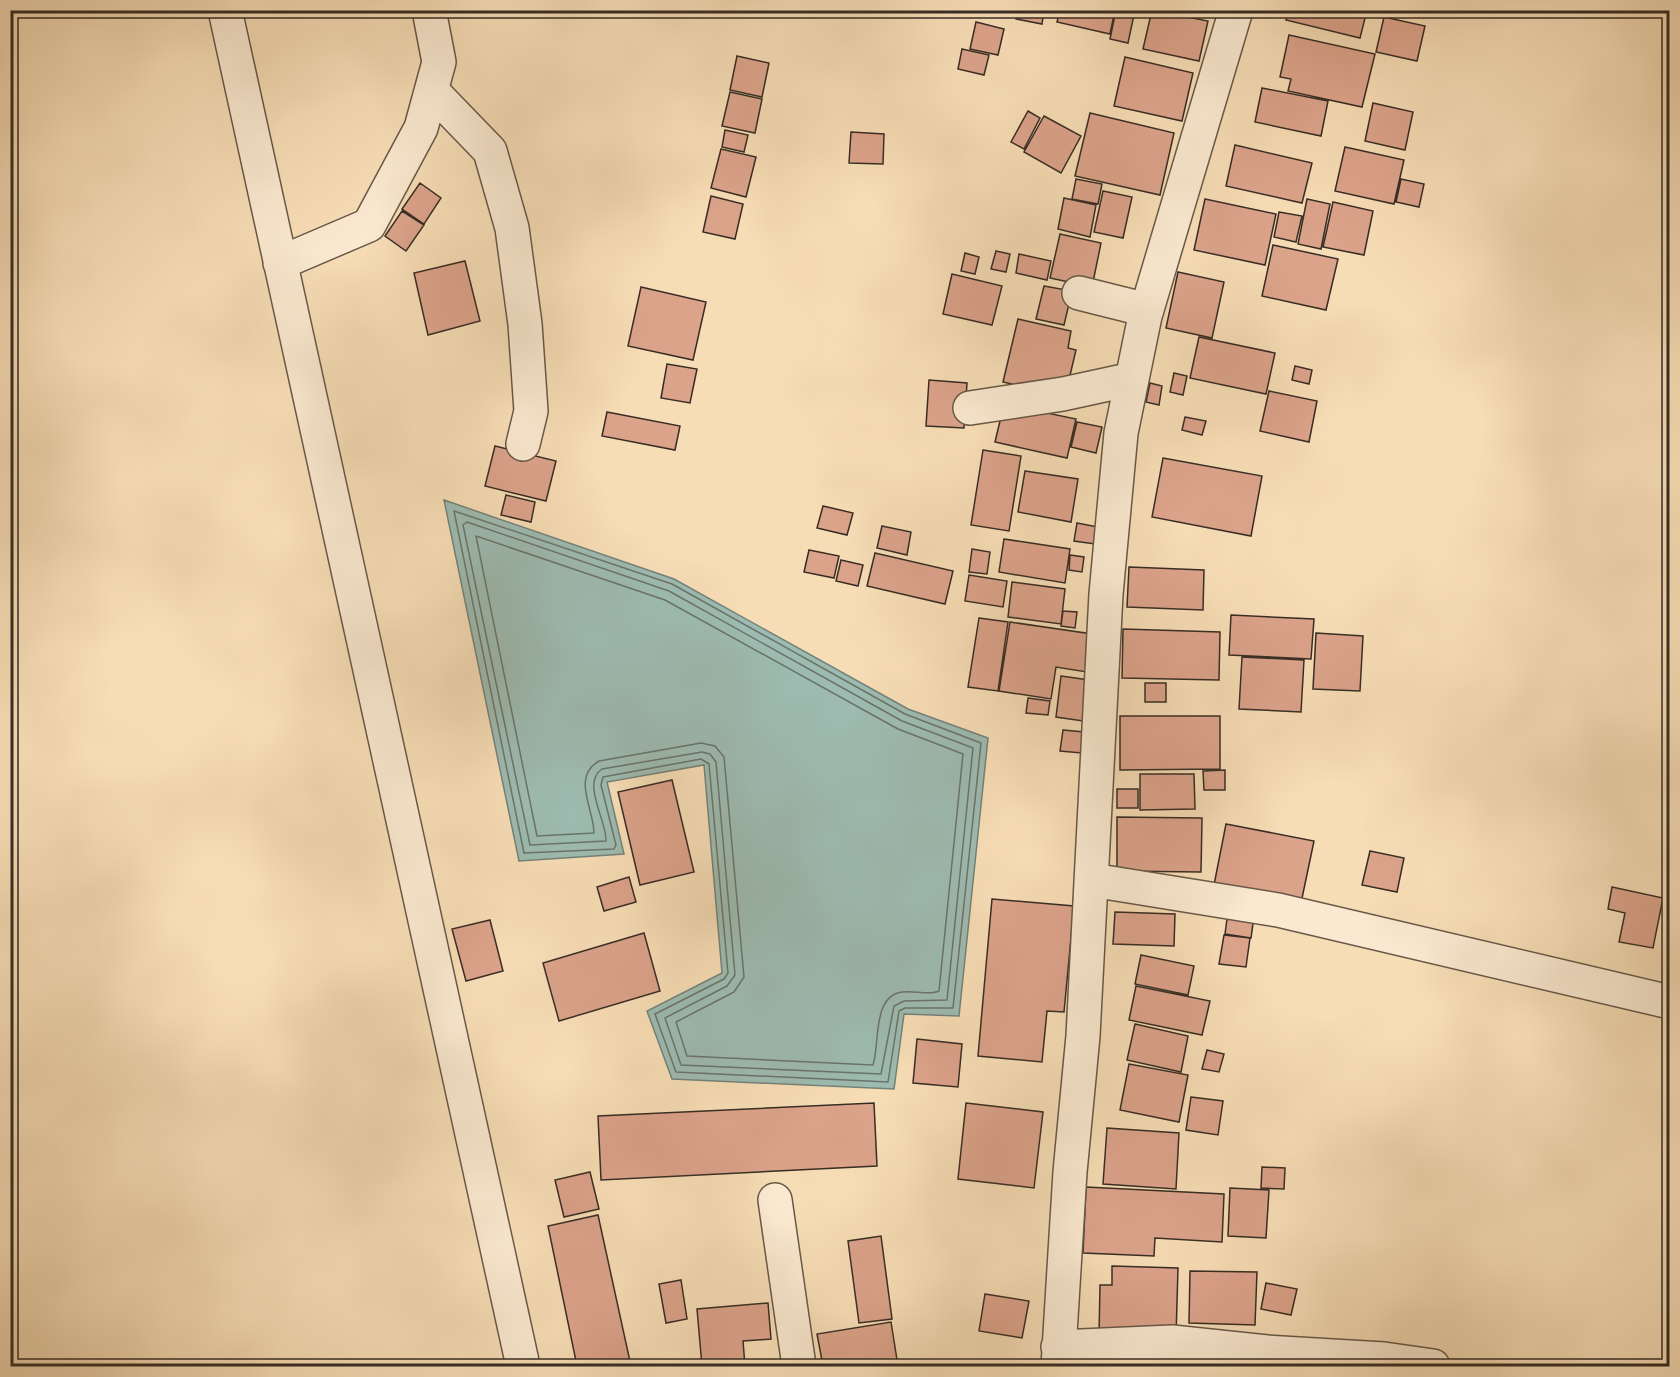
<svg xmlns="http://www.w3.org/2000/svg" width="1680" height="1377" font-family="'IM FELL French Canon',serif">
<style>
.water{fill:#9dbbb1;stroke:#748279;stroke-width:1.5}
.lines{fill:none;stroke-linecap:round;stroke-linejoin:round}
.shore{stroke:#6a746a;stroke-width:1.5}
.building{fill:#dca38b;stroke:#372d24;stroke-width:1.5}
.minor-casing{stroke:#675948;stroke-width:36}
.minor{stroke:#fae9d0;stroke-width:33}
</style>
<rect width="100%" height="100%" fill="#f7ddb6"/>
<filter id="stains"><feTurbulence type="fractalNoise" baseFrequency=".00333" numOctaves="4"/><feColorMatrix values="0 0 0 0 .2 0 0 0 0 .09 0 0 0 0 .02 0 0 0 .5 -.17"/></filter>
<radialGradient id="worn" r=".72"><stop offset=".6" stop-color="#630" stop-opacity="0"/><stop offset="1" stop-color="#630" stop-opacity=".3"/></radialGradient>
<path class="water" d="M 444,500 L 674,579 L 908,709 L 988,738 L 959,1016 L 904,1014 L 894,1089 L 672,1079 L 647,1011 L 722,973 L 704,765 L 607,782 L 624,854 L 519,861 Z"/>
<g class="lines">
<path class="shore" d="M 454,511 L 672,584 L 905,714 L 981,743 L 953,1008 L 905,1008 L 899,1011 L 888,1082 L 676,1072 L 655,1014 L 724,979 L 728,973 L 709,764 L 701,759 L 603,777 L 601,785 L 616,845 L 614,849 L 524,853 Z
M 467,522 L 669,591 L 902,721 L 973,748 L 947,1000 L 904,1001 L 894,1006 L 881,1074 L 681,1065 L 665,1018 L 727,986 L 735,975 L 716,762 L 710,754 L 702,752 L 602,769 C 581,783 607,821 606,841 L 530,845 L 463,525 Z
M 476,536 L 665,600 L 898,729 L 963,754 L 939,991 C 929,996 914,990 902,992 C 872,996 880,1044 873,1065 L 687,1056 L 676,1022 L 734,992 L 744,977 L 724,757 L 715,746 L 701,743 L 599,761 C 571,777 594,809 594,833 L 537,836 Z"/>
</g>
<path class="building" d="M 1017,10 L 1044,10 L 1042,24 L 1016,19 Z
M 1060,10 L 1115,10 L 1110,34 L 1057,22 Z
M 1116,10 L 1135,10 L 1128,43 L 1110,39 Z
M 1152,10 L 1208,21 L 1199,61 L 1143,49 Z
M 1288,10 L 1367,10 L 1360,38 L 1286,20 Z
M 1384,17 L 1425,26 L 1417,61 L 1376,52 Z
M 976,22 L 1004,29 L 998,55 L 970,49 Z
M 1289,35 L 1375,54 L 1362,107 L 1288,91 L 1291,79 L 1280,77 Z
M 962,49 L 989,55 L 984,75 L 958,69 Z
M 737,56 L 769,63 L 762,97 L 730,90 Z
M 1125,57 L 1193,73 L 1182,121 L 1114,106 Z
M 1262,88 L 1328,101 L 1321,136 L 1255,122 Z
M 730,92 L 762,99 L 755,133 L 722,126 Z
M 1373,103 L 1413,112 L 1405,150 L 1365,141 Z
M 1028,111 L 1040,118 L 1024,149 L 1011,142 Z
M 1090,113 L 1174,133 L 1160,195 L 1075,176 Z
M 1044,116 L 1081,136 L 1061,173 L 1024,152 Z
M 725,130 L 748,135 L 744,152 L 722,147 Z
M 851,132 L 884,134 L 883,164 L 849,163 Z
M 1235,145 L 1312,163 L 1302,203 L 1226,186 Z
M 1345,147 L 1404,160 L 1394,204 L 1335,191 Z
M 721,149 L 756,157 L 746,197 L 711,188 Z
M 1076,179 L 1102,184 L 1098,204 L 1072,199 Z
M 1401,179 L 1424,184 L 1419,207 L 1396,202 Z
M 420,183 L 441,198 L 424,224 L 402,209 Z
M 1103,191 L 1132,197 L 1123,238 L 1094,232 Z
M 711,196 L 743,204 L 735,239 L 703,232 Z
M 1064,198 L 1096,205 L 1090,237 L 1058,229 Z
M 1205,199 L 1276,214 L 1265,265 L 1194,250 Z
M 1307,199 L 1330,204 L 1321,249 L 1298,244 Z
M 1333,202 L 1373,211 L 1364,255 L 1323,247 Z
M 402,211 L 424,225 L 406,251 L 385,236 Z
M 1279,212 L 1302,216 L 1296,242 L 1274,237 Z
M 1060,234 L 1101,243 L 1092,287 L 1050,278 Z
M 1273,245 L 1338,259 L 1326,310 L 1262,296 Z
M 996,251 L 1010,254 L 1006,272 L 991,269 Z
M 965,253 L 979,257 L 975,274 L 961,271 Z
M 1019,254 L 1051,261 L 1047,280 L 1016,273 Z
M 465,261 L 480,321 L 428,335 L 414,273 Z
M 1178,272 L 1224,282 L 1212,338 L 1166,328 Z
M 952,274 L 1002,286 L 992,325 L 943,314 Z
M 1044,286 L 1072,291 L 1064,325 L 1036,319 Z
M 641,287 L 706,302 L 693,360 L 628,346 Z
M 1018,319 L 1071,331 L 1068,348 L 1076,350 L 1067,388 L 1038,390 L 1003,382 Z
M 1199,337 L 1275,353 L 1266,394 L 1190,378 Z
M 667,364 L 697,369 L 690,403 L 661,398 Z
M 1295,366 L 1312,370 L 1309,384 L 1292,380 Z
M 1174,373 L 1187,376 L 1183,395 L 1170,392 Z
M 929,380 L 967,383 L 964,428 L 926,426 Z
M 1150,383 L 1162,386 L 1159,405 L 1146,402 Z
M 1269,391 L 1317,401 L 1309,442 L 1260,431 Z
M 1004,404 L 1076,419 L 1067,458 L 995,442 Z
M 607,412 L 680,426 L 675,450 L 602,436 Z
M 1185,417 L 1206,421 L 1202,435 L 1182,430 Z
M 1077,422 L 1102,427 L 1096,453 L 1071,447 Z
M 495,446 L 556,461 L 546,501 L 485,486 Z
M 983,450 L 1021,456 L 1009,531 L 971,525 Z
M 1163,458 L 1262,476 L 1251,536 L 1152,517 Z
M 1025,471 L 1078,479 L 1071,522 L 1018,512 Z
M 506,495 L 535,502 L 531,522 L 501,515 Z
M 823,506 L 853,513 L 847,535 L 817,528 Z
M 1077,523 L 1098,527 L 1095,544 L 1074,541 Z
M 882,526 L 911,532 L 907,555 L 877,548 Z
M 1004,539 L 1070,549 L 1065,583 L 999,572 Z
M 972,549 L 990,552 L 987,574 L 969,572 Z
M 809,550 L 839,556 L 834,578 L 804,572 Z
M 875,553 L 953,571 L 945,604 L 867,586 Z
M 1070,555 L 1084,557 L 1082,572 L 1069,570 Z
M 841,560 L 863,565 L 858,586 L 836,581 Z
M 1129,567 L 1204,570 L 1203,610 L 1127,607 Z
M 969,575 L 1007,581 L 1003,607 L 965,601 Z
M 1012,582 L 1065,589 L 1061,624 L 1008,617 Z
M 1063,611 L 1077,612 L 1075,628 L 1061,626 Z
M 1231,615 L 1314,619 L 1311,659 L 1229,655 Z
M 979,618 L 1008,622 L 998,691 L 968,687 Z
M 1010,622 L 1092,634 L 1087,672 L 1056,667 L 1051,699 L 999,691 Z
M 1123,629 L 1220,632 L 1219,680 L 1122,678 Z
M 1316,633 L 1363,636 L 1360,691 L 1313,689 Z
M 1242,657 L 1304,660 L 1301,712 L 1239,709 Z
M 1061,676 L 1096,681 L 1090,722 L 1056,717 Z
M 1145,683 L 1166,683 L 1166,702 L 1145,702 Z
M 1028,698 L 1050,701 L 1048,715 L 1026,713 Z
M 1120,716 L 1220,716 L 1220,769 L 1120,770 Z
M 1063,730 L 1084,732 L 1082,753 L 1060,751 Z
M 1225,770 L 1225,790 L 1204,790 L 1203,771 Z
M 1140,774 L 1194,774 L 1195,809 L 1140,810 Z
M 672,780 L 694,872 L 640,885 L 618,792 Z
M 1117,789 L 1138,789 L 1138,808 L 1117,808 Z
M 1117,817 L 1202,818 L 1201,872 L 1117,871 Z
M 1226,824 L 1314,841 L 1301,903 L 1214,885 Z
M 1370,851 L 1404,858 L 1397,892 L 1362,885 Z
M 629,877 L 636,902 L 604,911 L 597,887 Z
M 1612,887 L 1663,898 L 1653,948 L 1619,942 L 1625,913 L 1608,909 Z
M 992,899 L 1074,906 L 1064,1012 L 1047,1011 L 1042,1062 L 978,1056 Z
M 1229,904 L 1255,909 L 1251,938 L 1225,934 Z
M 1115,912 L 1175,914 L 1174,946 L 1113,944 Z
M 490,920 L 503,971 L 466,981 L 452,929 Z
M 644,933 L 660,991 L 559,1021 L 543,963 Z
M 1224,935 L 1250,938 L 1246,967 L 1219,964 Z
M 1141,955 L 1194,966 L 1188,995 L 1135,984 Z
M 1136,986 L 1210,1001 L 1202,1035 L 1129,1020 Z
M 1135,1024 L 1188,1036 L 1181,1072 L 1127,1060 Z
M 917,1039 L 962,1044 L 958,1087 L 913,1083 Z
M 1207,1050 L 1224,1054 L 1219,1072 L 1202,1069 Z
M 1129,1064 L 1188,1075 L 1179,1122 L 1120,1110 Z
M 1191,1097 L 1223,1101 L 1218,1135 L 1186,1130 Z
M 874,1103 L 877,1166 L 601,1180 L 598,1116 Z
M 966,1103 L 1043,1112 L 1034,1188 L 958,1179 Z
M 1107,1128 L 1179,1133 L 1176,1189 L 1103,1184 Z
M 1262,1167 L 1285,1168 L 1284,1189 L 1261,1188 Z
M 590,1172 L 599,1209 L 564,1217 L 555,1180 Z
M 1086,1187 L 1224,1194 L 1222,1242 L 1155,1238 L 1154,1256 L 1083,1253 Z
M 1230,1188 L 1269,1190 L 1266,1238 L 1228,1236 Z
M 598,1215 L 631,1366 L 577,1366 L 548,1226 Z
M 881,1236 L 892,1319 L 859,1323 L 848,1241 Z
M 1112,1266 L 1178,1268 L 1176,1337 L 1099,1336 L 1100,1285 L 1112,1285 Z
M 1190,1271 L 1257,1272 L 1255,1325 L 1189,1323 Z
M 681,1280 L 687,1319 L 666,1323 L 659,1284 Z
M 1266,1283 L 1297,1289 L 1291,1315 L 1261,1309 Z
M 985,1294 L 1029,1301 L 1022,1338 L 979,1331 Z
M 768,1303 L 771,1339 L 743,1341 L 745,1366 L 702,1366 L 697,1309 Z
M 891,1322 L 898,1366 L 823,1366 L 817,1334 Z
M 1100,1356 L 1164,1358 L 1164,1366 L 1100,1366 Z"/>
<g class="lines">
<g class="minor-casing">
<path id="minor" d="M 225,10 L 523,1366
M 432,91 L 490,151 L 512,228 L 525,324 L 531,411 L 523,444
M 280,263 L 369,225 L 421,128 L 439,62 L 429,10
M 1079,293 L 1147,310
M 970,408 L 1063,394 L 1132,379
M 1092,880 L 1278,910 L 1670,1002
M 775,1200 L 799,1366
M 1058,1347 L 1172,1342 L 1267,1352 L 1384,1359 L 1433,1366
M 1058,1366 L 1070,1172 L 1083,1036 L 1106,594 L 1121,433 L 1145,316 L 1236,10"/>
</g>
<use href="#minor" class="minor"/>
</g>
<rect width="1680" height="1377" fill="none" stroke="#f7ddb6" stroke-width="36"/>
<rect x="12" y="12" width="1656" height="1353" fill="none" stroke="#372d24" stroke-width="3"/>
<rect x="18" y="18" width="1644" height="1341" fill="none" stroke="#372d24" stroke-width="1.5"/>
<rect width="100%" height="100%" filter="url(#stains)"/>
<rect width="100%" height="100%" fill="url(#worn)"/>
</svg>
